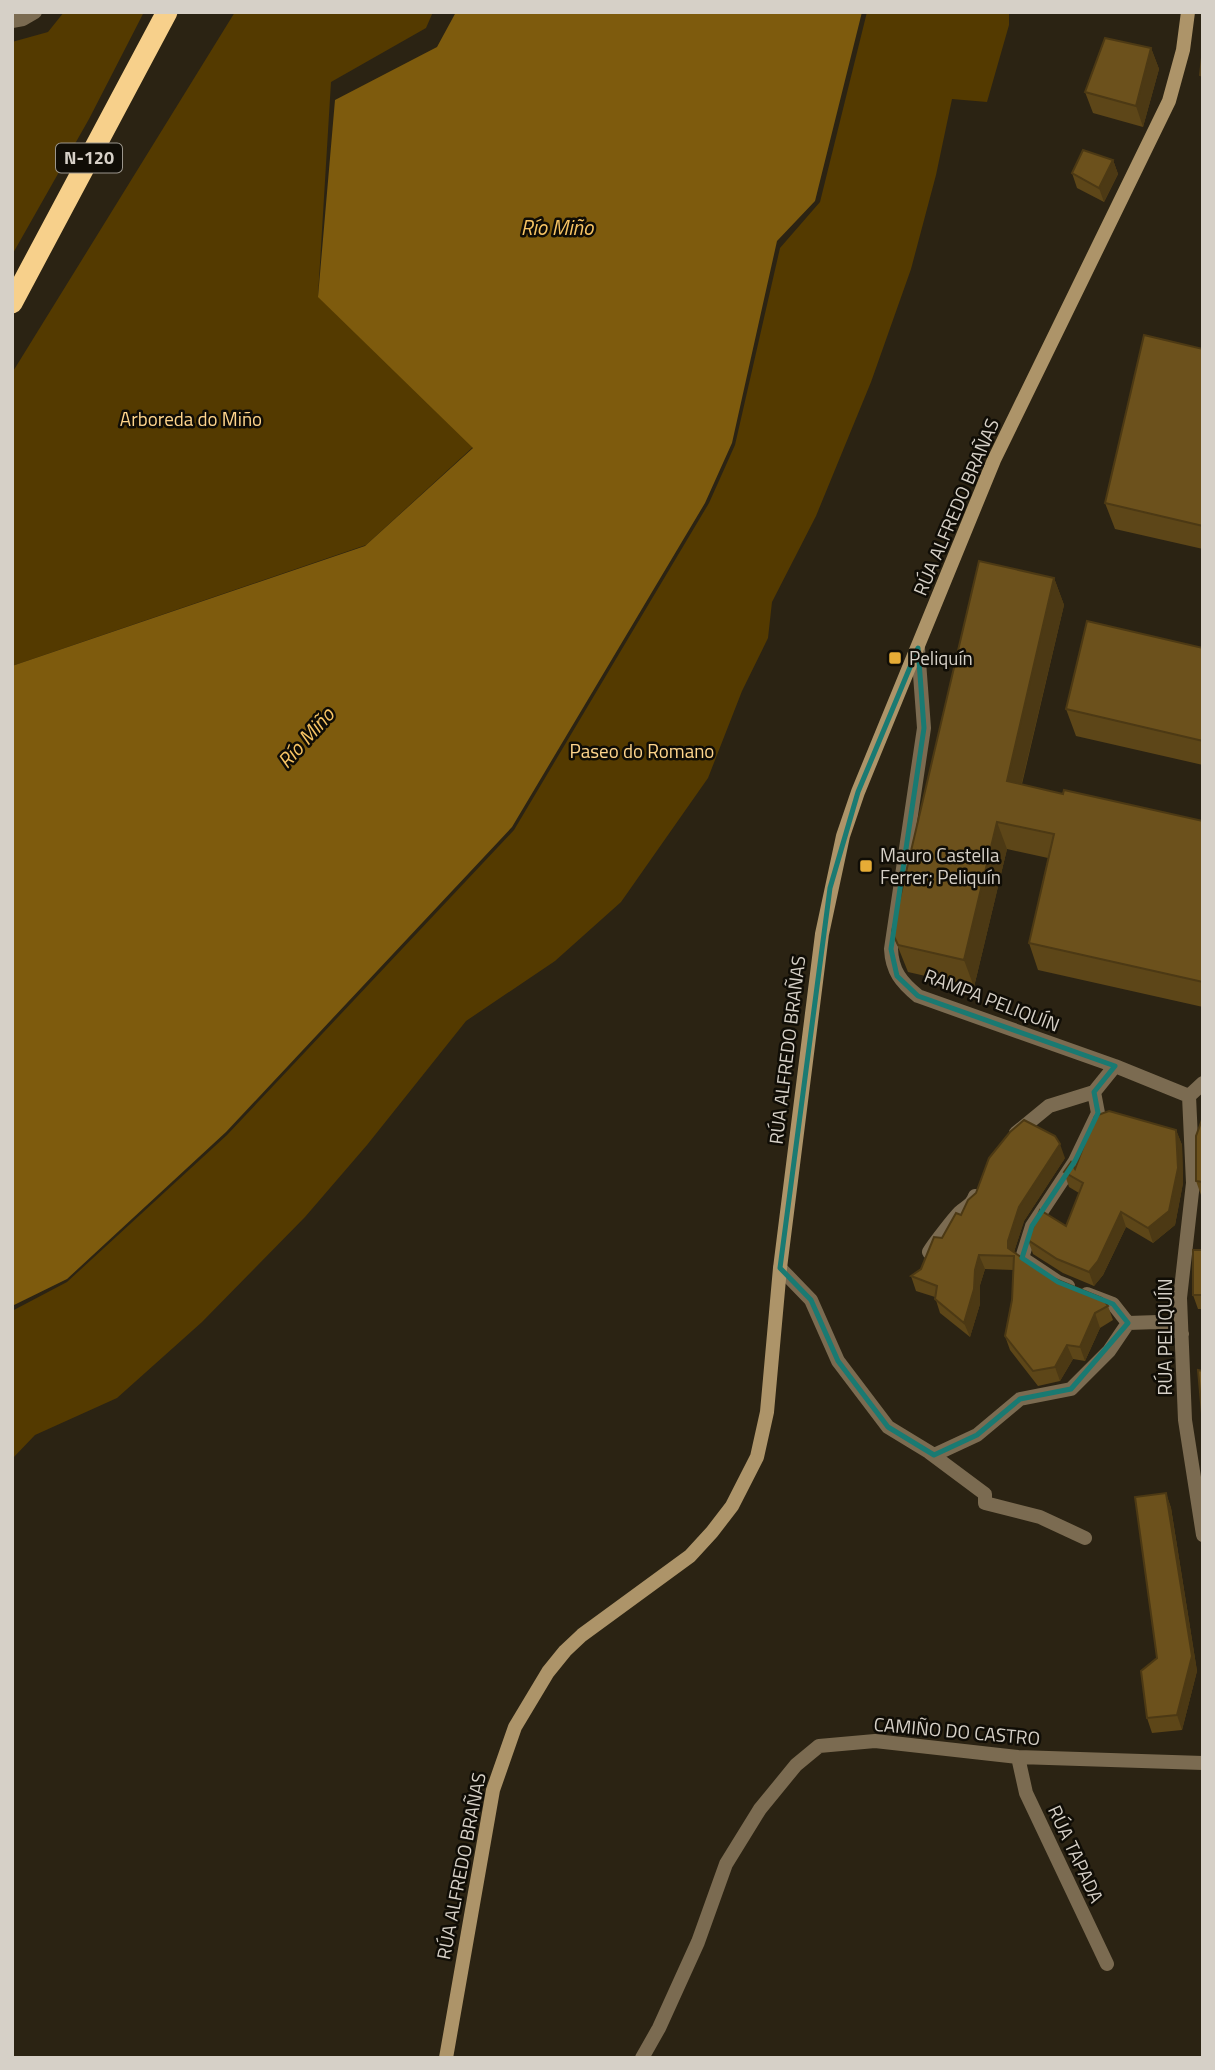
<svg xmlns="http://www.w3.org/2000/svg" width="1215" height="2070" font-family="'Titillium Web',sans-serif">
<style>
.green{fill:#543a00}
.water{fill:#7e5b0d}
.lines{fill:none;stroke-linecap:round;stroke-linejoin:round}
.street{stroke:#7b6b51;stroke-width:14}
.secondary{stroke:#ad9469;stroke-width:14}
.highway{stroke:#f7d08b;stroke-width:21}
.wall{fill:#5d4618}
.shaded-wall{fill:#4c3914}
.building{fill:#6c511c;stroke:#4c3914;stroke-width:2}
.marked{fill:none;stroke:#197a72;stroke-width:5;stroke-linejoin:round}
.poi-dot{fill:#e6ac36;stroke:#100d06;stroke-width:2.5}
.labels{text-anchor:middle;stroke-width:5;stroke-linejoin:round;paint-order:stroke}
.shield{fill:#100d06;stroke:#9b968d;stroke-width:2}
.shield-label{font-size:18px;font-weight:bold;fill:#d6d0c7}
.park-label{font-size:19px;fill:#ffd58c;stroke:#100d06}
.street-label{font-size:19px;fill:#d6d0c7;stroke:#100d06}
.poi-label{font-size:19px;fill:#d6d0c7;stroke:#100d06;text-anchor:start}
.water-label{font-size:21px;font-style:italic;fill:#f7c464;stroke:#100d06}
</style>
<rect width="100%" height="100%" fill="#2b2313"/>
<path class="green" d="M 64,12 L 144,12 L 89,119 L 12,255 L 12,42 L 48,32 Z
M 235,12 L 433,12 L 426,28 L 331,82 L 318,296 L 473,447 L 366,545 L 12,666 L 12,373 Z
M 867,12 L 1009,12 L 1009,25 L 987,102 L 952,99 L 936,175 L 911,269 L 871,382 L 816,516 L 772,602 L 768,638 L 742,691 L 708,778 L 621,902 L 555,961 L 466,1021 L 367,1145 L 305,1217 L 202,1322 L 117,1398 L 35,1435 L 12,1459 L 12,1311 L 67,1282 L 227,1135 L 514,830 L 709,503 L 735,445 L 780,248 L 820,202 Z"/>
<path class="water" d="M 456,12 L 862,12 L 815,201 L 777,241 L 732,443 L 705,503 L 512,827 L 226,1132 L 67,1279 L 12,1306 L 12,666 L 365,546 L 473,448 L 318,297 L 335,100 L 437,47 Z"/>
<g class="lines">
<path class="street" d="M 12,21 L 23,19 L 35,12
M 918,648 L 924,728 L 891,949 C 892,971 901,982 918,996 L 1115,1066 L 1189,1096
M 1094,1092 L 1115,1066
M 1189,1096 L 1193,1183 L 1180,1298 L 1185,1420 L 1203,1535
M 1189,1096 L 1203,1083
M 1016,1133 L 1049,1106 L 1094,1092
M 929,1252 C 932,1246 954,1218 960,1212 C 967,1206 972,1205 975,1196
M 780,1268 L 811,1300 L 838,1361 L 888,1427 L 934,1455 L 977,1435 L 1020,1399 L 1071,1389 L 1109,1351 L 1128,1323 L 1158,1322 L 1182,1334
M 1068,1286 L 1058,1282 L 1022,1258 L 1032,1226 L 1075,1161 L 1098,1113 L 1094,1092
M 1087,1294 L 1113,1304 L 1128,1323
M 930,1453 L 985,1494 L 985,1503 L 1040,1517 L 1085,1538
M 1018,1757 L 1026,1793 L 1107,1964
M 642,2058 L 659,2028 L 698,1942 L 726,1864 L 760,1809 L 796,1765 L 819,1746 L 875,1741 L 1018,1757 L 1203,1763"/>
<path class="secondary" d="M 446,2058 L 493,1790 L 515,1727 L 548,1672 L 565,1651 L 582,1635 L 690,1556 L 712,1532 L 732,1506 L 757,1457 L 767,1412 L 780,1268 L 822,934 L 843,836 L 858,792 L 994,460 L 1169,101 L 1183,50 L 1188,12"/>
<path class="highway" d="M 12,303 L 167,12"/>
</g>
<path class="wall" d="M 1151,48 L 1159,69 L 1143,127 L 1093,113 L 1085,92 Z
M 1113,160 L 1118,174 L 1104,202 L 1077,188 L 1072,173 Z
M 1203,349 L 1203,549 L 1115,529 L 1105,503 Z
M 1054,578 L 1064,605 L 1022,784 L 1063,794 L 1203,821 L 1203,1007 L 1038,970 L 1029,943 L 1048,858 L 1007,849 L 974,987 L 908,972 L 892,932 Z
M 1203,648 L 1203,765 L 1076,736 L 1066,709 Z
M 1203,1117 L 1203,1195 L 1201,1195 L 1196,1181 Z
M 1176,1130 L 1182,1145 L 1183,1183 L 1175,1225 L 1153,1243 L 1126,1227 L 1103,1275 L 1094,1286 L 1063,1273 L 1033,1254 L 1028,1240 L 1066,1226 L 1079,1193 L 1069,1187 L 1064,1172 Z
M 1065,1158 L 1024,1221 L 1014,1252 L 1048,1276 L 1108,1306 L 1113,1320 L 1100,1328 L 1085,1361 L 1073,1359 L 1060,1381 L 1038,1386 L 1010,1350 L 1005,1336 L 1012,1300 L 1013,1270 L 985,1269 L 980,1285 L 980,1304 L 970,1337 L 940,1313 L 935,1297 L 916,1291 L 911,1276 L 921,1269 L 942,1238 L 961,1215 L 976,1193 Z
M 1203,1250 L 1203,1309 L 1198,1309 L 1193,1295 Z
M 1166,1493 L 1171,1508 L 1197,1671 L 1182,1730 L 1152,1733 L 1147,1718 L 1157,1658 Z"/>
<path class="shaded-wall" d="M 1151,48 L 1159,69 L 1143,127 L 1136,106 Z
M 1113,160 L 1118,174 L 1104,202 L 1099,188 Z
M 1054,578 L 1064,605 L 1016,807 L 1007,781 Z
M 997,822 L 1007,849 L 974,987 L 964,960 Z
M 1176,1130 L 1182,1145 L 1183,1183 L 1175,1225 L 1153,1243 L 1148,1228 Z
M 1060,1144 L 1065,1158 L 1024,1221 L 1013,1255 L 1008,1248 L 1008,1241 L 1019,1207 Z
M 1121,1212 L 1126,1227 L 1103,1275 L 1094,1286 L 1089,1272 Z
M 979,1255 L 985,1269 L 980,1285 L 980,1304 L 970,1337 L 964,1323 L 975,1270 Z
M 1095,1313 L 1100,1328 L 1085,1361 L 1080,1347 Z
M 1067,1345 L 1073,1359 L 1060,1381 L 1055,1367 Z
M 1166,1493 L 1171,1508 L 1197,1671 L 1182,1730 L 1177,1715 Z"/>
<path class="building" d="M 1105,38 L 1151,48 L 1136,106 L 1085,92 Z
M 1203,48 L 1203,76 L 1200,75 Z
M 1083,150 L 1113,160 L 1099,188 L 1072,173 Z
M 1144,335 L 1203,349 L 1203,526 L 1105,503 Z
M 979,561 L 1054,578 L 1007,781 L 1063,794 L 1064,790 L 1203,821 L 1203,982 L 1029,943 L 1054,834 L 997,822 L 964,960 L 898,945 L 892,932 Z
M 1087,621 L 1203,648 L 1203,741 L 1066,709 Z
M 1109,1111 L 1176,1130 L 1178,1168 L 1169,1211 L 1148,1228 L 1121,1212 L 1098,1261 L 1089,1272 L 1057,1259 L 1028,1240 L 1040,1210 L 1066,1226 L 1083,1183 L 1064,1172 L 1071,1162 L 1075,1169 L 1095,1116 Z
M 1203,1117 L 1203,1182 L 1196,1181 L 1196,1136 Z
M 1024,1120 L 1055,1136 L 1060,1144 L 1019,1207 L 1008,1241 L 1008,1248 L 1048,1276 L 1102,1298 L 1108,1306 L 1095,1313 L 1080,1347 L 1067,1345 L 1055,1367 L 1033,1371 L 1005,1336 L 1012,1300 L 1014,1256 L 979,1255 L 975,1270 L 974,1289 L 964,1323 L 935,1299 L 937,1286 L 911,1276 L 921,1269 L 934,1237 L 942,1238 L 956,1213 L 961,1215 L 968,1200 L 976,1193 L 989,1158 L 1010,1132 Z
M 1193,1250 L 1203,1250 L 1203,1295 L 1193,1295 Z
M 1198,1370 L 1203,1371 L 1203,1425 Z
M 1166,1493 L 1192,1656 L 1177,1715 L 1147,1718 L 1141,1671 L 1157,1658 L 1135,1497 Z"/>
<path class="marked" d="M 918,648 L 924,728 L 891,949 L 897,976 L 918,996 L 1115,1066 L 1094,1092 L 1098,1113 L 1075,1161 L 1032,1226 L 1022,1258 L 1058,1282 L 1113,1304 L 1128,1323 L 1071,1389 L 1020,1399 L 977,1435 L 934,1455 L 888,1427 L 838,1361 L 811,1300 L 780,1268 L 830,888 L 858,792 Z"/>
<g class="poi-dot">
<rect x="888" y="651" width="14" height="14" rx="3.5"/>
<rect x="859" y="859" width="14" height="14" rx="3.5"/>
</g>
<g class="labels">
<rect class="shield" x="56" y="143.5" width="66" height="29" rx="5"/>
<g class="shield-label">
<text x="89" y="164">N-120</text>
</g>
<g class="park-label">
<text x="191" y="426">Arboreda do Miño</text>
<text x="642" y="758">Paseo do Romano</text>
</g>
<g class="street-label">
<text transform="translate(956 507) rotate(-67)" y="7">RÚA ALFREDO BRAÑAS</text>
<text transform="translate(992 1000) rotate(21)" y="7">RAMPA PELIQUÍN</text>
<text transform="translate(787 1050) rotate(-83)" y="7">RÚA ALFREDO BRAÑAS</text>
<text transform="translate(1165 1337) rotate(-90)" y="7">RÚA PELIQUÍN</text>
<text transform="translate(957 1731) rotate(5)" y="7">CAMIÑO DO CASTRO</text>
<text transform="translate(1076 1854) rotate(65)" y="7">RÚA TAPADA</text>
<text transform="translate(461 1866) rotate(-79)" y="7">RÚA ALFREDO BRAÑAS</text>
</g>
<g class="poi-label">
<text x="909" y="665">Peliquín</text>
<text x="880" y="862">Mauro Castella<tspan x="880" dy="22">Ferrer; Peliquín</tspan></text>
</g>
<g class="water-label">
<text x="557" y="235">Río Miño</text>
<text transform="translate(306 738) rotate(-48)" y="7">Río Miño</text>
</g>
</g>
<rect width="1215" height="2070" fill="none" stroke="#d6d0c7" stroke-width="28"/>
</svg>
